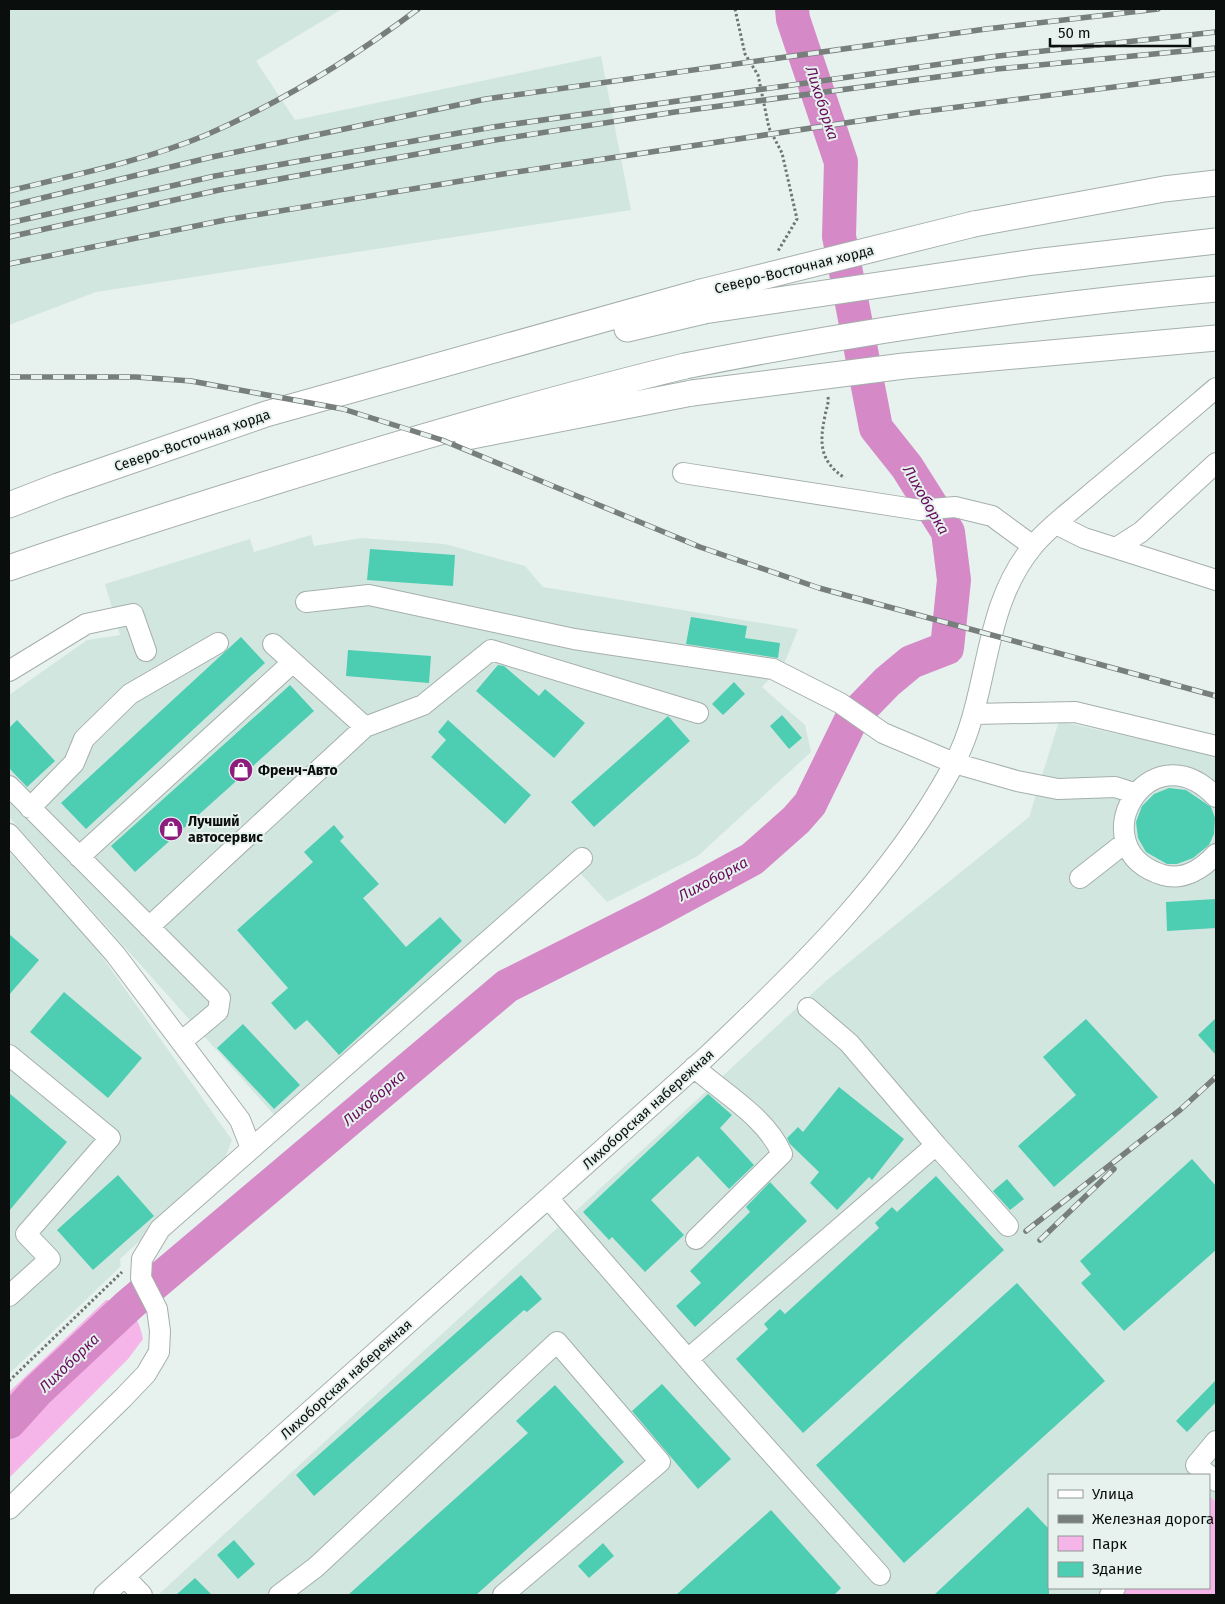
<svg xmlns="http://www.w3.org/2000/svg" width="1225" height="1604" font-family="'Fira Sans',sans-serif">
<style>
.built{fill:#d2e6e0;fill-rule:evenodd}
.green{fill:#f6b5e8}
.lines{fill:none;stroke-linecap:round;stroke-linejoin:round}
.river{stroke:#d58ac7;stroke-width:34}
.building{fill:#4dcdb1}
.minor-casing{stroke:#a5afac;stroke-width:22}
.major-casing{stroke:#a5afac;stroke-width:27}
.path{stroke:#6e7572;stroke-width:3;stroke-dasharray:2.5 2.5;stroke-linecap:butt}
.minor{stroke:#fff;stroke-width:20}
.major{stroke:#fff;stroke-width:25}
.rail-casing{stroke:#777e7b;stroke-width:5.5}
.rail{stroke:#e7f2ee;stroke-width:4;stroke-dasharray:11;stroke-linecap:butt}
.major-bridge-casing{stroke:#a5afac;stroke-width:27;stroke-linecap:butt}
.major-bridge{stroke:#fff;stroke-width:25}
.labels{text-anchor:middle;stroke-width:4;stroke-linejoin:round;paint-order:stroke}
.street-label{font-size:14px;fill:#0a0e0c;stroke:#e7f2ee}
.poi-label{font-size:14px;font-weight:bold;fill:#0a0e0c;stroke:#e7f2ee;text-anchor:start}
.water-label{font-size:15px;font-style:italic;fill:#670b5c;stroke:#e7f2ee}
</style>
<rect width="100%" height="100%" fill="#e7f2ee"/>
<path class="built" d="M 9,9 L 342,9 L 256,61 L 295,120 L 601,56 L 631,210 L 96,292 L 9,325 Z
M 311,535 L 314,546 L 361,538 L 445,544 L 525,566 L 543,587 L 798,629 L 785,662 L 762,687 L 805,725 L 811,752 L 698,856 L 607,902 L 566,858 L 276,1117 L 9,817 L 9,695 L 87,640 L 120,635 L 105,584 L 250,539 L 254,552 Z
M 1059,721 L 1216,756 L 1216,1595 L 158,1595 L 827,980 L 1029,817 ZM 1049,1475 L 1209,1475 L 1209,1588 L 1049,1588 Z
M 9,852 L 86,934 L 232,1140 L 223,1164 L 120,1259 L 121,1266 L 9,1374 Z"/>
<path class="green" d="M 106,1300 C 129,1300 139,1318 143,1339 L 128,1359 L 9,1478 L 9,1392 Z
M 1209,1496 L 1216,1502 L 1216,1595 L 1118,1595 L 1123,1588 L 1209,1588 Z"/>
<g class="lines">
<path class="river" d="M 9,1422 L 37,1391 L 129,1305 L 507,986 L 654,912 L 752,859 L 796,820 L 810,804 L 852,718 L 887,682 L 911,662 L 947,648 L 954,580 L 948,532 L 907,467 L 876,428 L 839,236 L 841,162 L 793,19 L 792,9"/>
</g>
<path class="building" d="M 370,549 L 455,555 L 453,586 L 367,580 Z
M 691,617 L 747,626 L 745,638 L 780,643 L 778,658 L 686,644 Z
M 241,637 L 265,663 L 86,829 L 61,803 Z
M 348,650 L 431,656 L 429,683 L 346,676 Z
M 498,665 L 504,666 L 539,696 L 545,689 L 585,723 L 554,758 L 476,691 Z
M 734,682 L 745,694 L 723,715 L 712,704 Z
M 290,685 L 314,711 L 135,872 L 111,846 Z
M 782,715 L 802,738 L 789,749 L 770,726 Z
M 668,716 L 690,741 L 594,827 L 571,802 Z
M 17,720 L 55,761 L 27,787 L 9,768 L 9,728 Z
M 448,720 L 531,795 L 505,824 L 431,757 L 446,740 L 438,732 Z
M 1169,788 L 1186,790 L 1211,807 L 1215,818 L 1214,834 L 1209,845 L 1193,858 L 1177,864 L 1167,864 L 1146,852 L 1138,838 L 1136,822 L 1142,806 L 1154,794 Z
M 334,825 L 344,837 L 340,841 L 379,884 L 363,898 L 406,947 L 440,917 L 462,941 L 339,1055 L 307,1020 L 295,1030 L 271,1003 L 288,988 L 237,930 L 313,862 L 304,852 Z
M 1216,899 L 1216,928 L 1167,931 L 1166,902 Z
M 9,934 L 39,960 L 9,995 Z
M 64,992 L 142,1058 L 108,1098 L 30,1032 Z
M 1216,1018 L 1216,1055 L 1198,1035 Z
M 1086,1019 L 1158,1097 L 1054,1187 L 1018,1146 L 1076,1095 L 1043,1057 Z
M 243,1024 L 300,1085 L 274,1109 L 217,1048 Z
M 839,1087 L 904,1139 L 872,1180 L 869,1177 L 837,1210 L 810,1183 L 819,1172 L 790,1144 L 787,1138 L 798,1127 L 803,1132 Z
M 9,1093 L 67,1142 L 9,1211 Z
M 708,1094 L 732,1115 L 720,1128 L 754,1165 L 729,1189 L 698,1156 L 651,1200 L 684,1235 L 645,1272 L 612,1237 L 609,1240 L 583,1212 Z
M 1192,1159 L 1216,1186 L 1216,1250 L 1124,1331 L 1081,1283 L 1091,1274 L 1080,1261 Z
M 118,1175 L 154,1216 L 93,1270 L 57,1230 Z
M 936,1176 L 1004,1250 L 803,1433 L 736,1359 L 768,1329 L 764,1324 L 780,1309 L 785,1314 L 879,1228 L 875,1223 L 892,1207 L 897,1212 Z
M 1007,1179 L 1024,1199 L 1010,1210 L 993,1191 Z
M 770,1182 L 807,1221 L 695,1327 L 676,1306 L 701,1283 L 690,1271 L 750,1212 L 746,1207 Z
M 521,1275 L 542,1299 L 527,1312 L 524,1310 L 314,1496 L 296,1475 Z
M 1017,1283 L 1105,1381 L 904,1563 L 816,1465 Z
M 1216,1380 L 1216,1402 L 1187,1432 L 1176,1421 Z
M 662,1384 L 731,1459 L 698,1489 L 632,1411 Z
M 555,1385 L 624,1462 L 476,1595 L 348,1595 L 528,1433 L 516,1421 Z
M 1028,1507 L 1049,1529 L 1049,1595 L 934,1595 Z
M 771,1510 L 841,1588 L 834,1595 L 676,1595 Z
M 234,1540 L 255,1564 L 238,1579 L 217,1555 Z
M 603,1543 L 614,1556 L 589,1578 L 578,1566 Z
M 195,1578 L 212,1595 L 176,1595 Z"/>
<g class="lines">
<g class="minor-casing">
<path id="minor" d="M 683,473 L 920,510 L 955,507 L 992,516 L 1033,546
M 1056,524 L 1084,538 L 1216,580
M 1116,548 L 1141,532 L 1216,463
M 306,602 L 369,595 L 574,639 L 773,669 L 840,703 L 883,733 L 954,763 L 1017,781 L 1058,789 L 1115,787 L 1134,793
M 273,644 L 365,727
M 9,671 L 86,624 L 133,614 L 146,651
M 973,714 L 1075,712 L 1216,746
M 9,786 L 220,998 L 218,1011 L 181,1042
M 1216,797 C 1148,726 1078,849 1163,875 C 1184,881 1203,868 1216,854
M 30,808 L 74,763 L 84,739 L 130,694 L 218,643
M 9,834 L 115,954 L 240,1120 L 251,1148
M 79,857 L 293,662
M 1080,878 L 1126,842
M 149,927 L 365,727 L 423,705 L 491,650 L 698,713
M 9,1055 L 110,1138 L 26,1234 L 50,1259 L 9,1296
M 694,1067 C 724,1094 766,1117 782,1154 L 696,1239
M 936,1145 L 1008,1226
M 548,1198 L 706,1380 L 880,1575
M 688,1359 L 936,1145 L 849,1043 L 808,1008
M 1216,1441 L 1196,1465 L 1216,1481
M 9,1509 L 123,1398 L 146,1374 L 159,1352 L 160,1331 L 157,1309 L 141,1278 L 142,1259 L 160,1229 L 582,858
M 125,1577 L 142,1595
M 104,1595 L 706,1057 C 799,969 893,878 954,764 C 991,694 980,610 1033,546 C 1050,525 1074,509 1094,491 C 1135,457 1176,422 1216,388
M 279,1595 L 316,1567 L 557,1342 L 660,1462 L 503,1595
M 1110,1595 L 1115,1588"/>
</g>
<g class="major-casing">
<path id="major" d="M 974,224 L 1164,189 L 1216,183
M 627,329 L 704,311
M 467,437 L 692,393
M 9,505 L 58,486 L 266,414 L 701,292
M 9,568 C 94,538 181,511 267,484 C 406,441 544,400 685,366"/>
</g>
<path class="path" d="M 735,9 L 745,54 L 758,75 L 769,128 L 782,153 L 797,219 L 778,251
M 828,397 C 829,404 826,409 825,416 C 819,443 820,462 845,478
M 9,1381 L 122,1272"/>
<use href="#minor" class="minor"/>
<use href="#major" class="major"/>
<g class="rail-casing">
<path id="rail" d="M 9,191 C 74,175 144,161 206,135 C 282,102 353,58 418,9
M 9,206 L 212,157 L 486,99 L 986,29 L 1158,9
M 9,223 L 215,176 L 493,127 L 998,56 L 1216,32
M 9,237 L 219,190 L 495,140 L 675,112 L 997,69 L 1216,48
M 9,264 L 225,220 L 503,174 L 919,112 L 1216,74
M 9,377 L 136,377 L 191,381 L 343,409 L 442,440 L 700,547 L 819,588 L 1216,696
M 1026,1231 L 1180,1110 L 1216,1077
M 1040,1240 L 1114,1169"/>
</g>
<use href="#rail" class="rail"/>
<g class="major-bridge-casing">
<path id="major-bridge" d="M 701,292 L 974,224
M 704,311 L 1034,262 L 1216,241
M 685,366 C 861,331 1038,305 1216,289
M 692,393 L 904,366 L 1216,338"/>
</g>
<use href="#major-bridge" class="major-bridge"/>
</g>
<defs>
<g id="shop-disc" transform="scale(1.25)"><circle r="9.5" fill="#8d1c7f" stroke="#e7f2ee"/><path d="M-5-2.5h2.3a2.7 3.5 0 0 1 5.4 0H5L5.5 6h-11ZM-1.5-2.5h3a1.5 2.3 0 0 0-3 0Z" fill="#fff"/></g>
</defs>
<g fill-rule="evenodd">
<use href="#shop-disc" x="241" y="770"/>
<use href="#shop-disc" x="171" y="829"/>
</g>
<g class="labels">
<g class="street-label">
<text transform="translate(794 269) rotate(-14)" y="5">Северо-Восточная хорда</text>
<text transform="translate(192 440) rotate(-19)" y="5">Северо-Восточная хорда</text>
<text transform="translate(648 1109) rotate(-42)" y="5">Лихоборская набережная</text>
<text transform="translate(346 1379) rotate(-42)" y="5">Лихоборская набережная</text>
</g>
<g class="poi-label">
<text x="258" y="775">Френч-Авто</text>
<text x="188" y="826">Лучший<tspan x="188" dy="16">автосервис</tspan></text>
</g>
<g class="water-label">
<text transform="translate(822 103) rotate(72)" y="5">Лихоборка</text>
<text transform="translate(926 500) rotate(60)" y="5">Лихоборка</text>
<text transform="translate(713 879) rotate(-28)" y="5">Лихоборка</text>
<text transform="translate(374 1098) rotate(-40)" y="5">Лихоборка</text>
<text transform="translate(69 1363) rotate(-44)" y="5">Лихоборка</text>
</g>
</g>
<rect width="1225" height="1604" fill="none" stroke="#0a0e0c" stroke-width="20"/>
<rect x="1048" y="1474" width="162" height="115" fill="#e7f2ee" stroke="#8f9794"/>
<rect x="1058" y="1490" width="25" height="8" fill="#ffffff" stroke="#8f9794"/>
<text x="1092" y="1499" font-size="15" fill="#0a0e0c">Улица</text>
<rect x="1058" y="1515" width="25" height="8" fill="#777e7b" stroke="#8f9794"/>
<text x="1092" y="1524" font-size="15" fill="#0a0e0c">Железная дорога</text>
<rect x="1058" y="1536" width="25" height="15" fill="#f6b5e8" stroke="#8f9794"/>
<text x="1092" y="1549" font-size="15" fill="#0a0e0c">Парк</text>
<rect x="1058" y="1562" width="25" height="15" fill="#4dcdb1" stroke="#8f9794"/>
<text x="1092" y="1574" font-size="15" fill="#0a0e0c">Здание</text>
<path d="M1050 38v8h140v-8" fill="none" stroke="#0a0e0c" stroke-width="2.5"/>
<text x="1058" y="38" font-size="15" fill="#0a0e0c" stroke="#e7f2ee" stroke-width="4" paint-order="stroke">50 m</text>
</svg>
